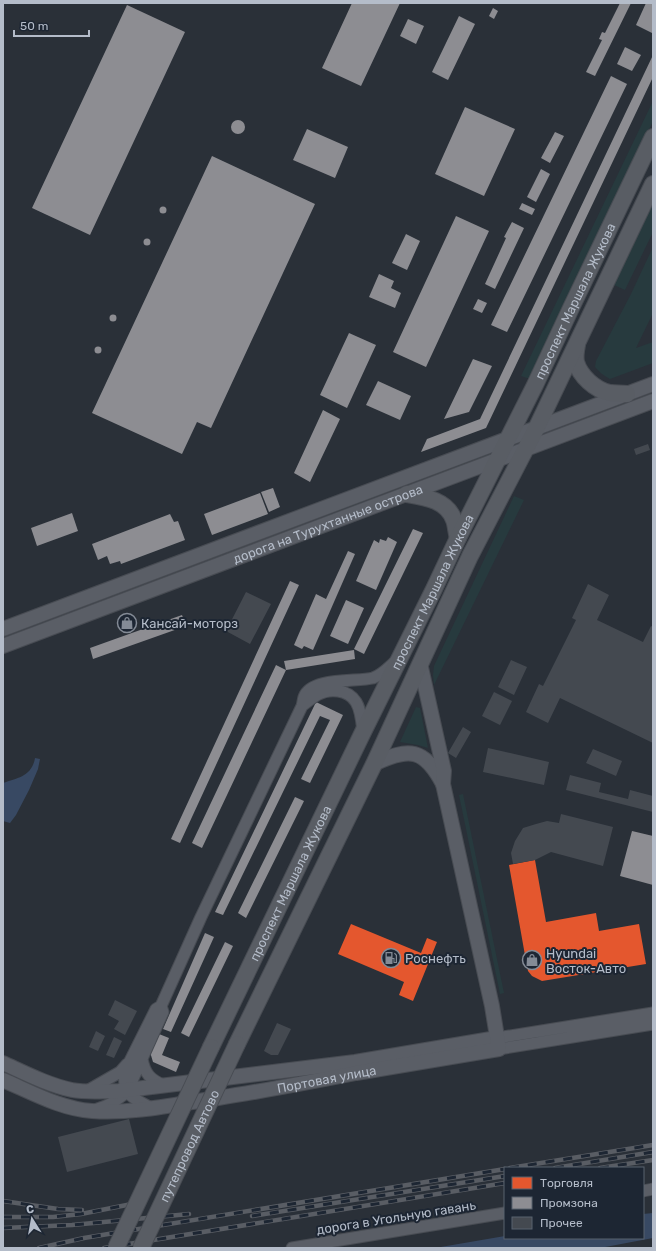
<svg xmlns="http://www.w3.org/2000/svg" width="656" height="1251" font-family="Rubik,sans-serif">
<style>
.green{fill:#273a3e}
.water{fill:#384963}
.shops{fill:#e4572e}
.industry{fill:#8d8d92}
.building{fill:#444950}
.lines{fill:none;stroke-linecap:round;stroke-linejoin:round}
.minor-casing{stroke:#484c53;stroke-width:13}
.tertiary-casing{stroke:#484c53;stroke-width:16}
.secondary-casing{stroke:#484c53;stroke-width:18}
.minor{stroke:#5a5e66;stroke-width:11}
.tertiary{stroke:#5a5e66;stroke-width:14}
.secondary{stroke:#595d64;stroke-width:16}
.rail-casing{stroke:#595d64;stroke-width:4.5}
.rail{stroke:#1d2633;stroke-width:3;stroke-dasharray:9;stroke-linecap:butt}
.secondary-bridge-casing{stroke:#484c53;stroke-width:18;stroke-linecap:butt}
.secondary-bridge{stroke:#595d64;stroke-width:16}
.labels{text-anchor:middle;stroke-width:4;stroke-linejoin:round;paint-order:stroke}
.street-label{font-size:13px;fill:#b4bcc9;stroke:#1d2633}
.poi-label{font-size:13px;fill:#b4bcc9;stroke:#1d2633;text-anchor:start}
</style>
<rect width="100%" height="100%" fill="#2a3038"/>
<path class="green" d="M 653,101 L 653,121 L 530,379 L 521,376 Z
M 653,203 L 653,232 L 625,290 L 614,285 Z
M 653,247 L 653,313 L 636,348 L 653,342 L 653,363 L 610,379 C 604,376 599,372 595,367 L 596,361 L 631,294 Z
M 514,496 L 524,500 L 434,685 L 433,675 L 434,666 Z
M 416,707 L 420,708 L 428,748 L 418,745 L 400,742 Z
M 463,794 L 504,993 L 500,994 L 459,795 Z"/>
<path class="water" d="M 35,758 L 40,759 L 38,769 L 29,790 L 16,815 L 10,823 L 3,821 L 3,783 C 18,778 32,776 35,758 Z
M 653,1213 L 653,1238 L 600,1248 L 435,1248 L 505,1236 L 505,1238 L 643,1238 L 643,1214 Z"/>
<path class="shops" d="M 535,860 L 546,922 L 596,913 L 599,931 L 639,924 L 646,964 L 542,981 L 532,976 L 528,971 L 526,961 L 509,865 Z
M 351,924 L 421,953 L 427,938 L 437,942 L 413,1001 L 399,995 L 404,982 L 338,954 Z"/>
<path class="industry" d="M 352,3 L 400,3 L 361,86 L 322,68 Z
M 620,3 L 631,3 L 595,76 L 586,72 L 602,40 L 599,39 L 602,32 L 605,33 Z
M 646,3 L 653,3 L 652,33 L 636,25 Z
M 127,5 L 185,32 L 90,235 L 32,208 Z
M 493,8 L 498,11 L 494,19 L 489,16 Z
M 459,16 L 475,24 L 448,80 L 432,72 Z
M 408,19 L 424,26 L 416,44 L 400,36 Z
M 625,47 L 641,55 L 632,71 L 617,64 Z
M 653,55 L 653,77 L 486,428 L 421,452 L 427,439 L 480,419 Z
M 611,76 L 627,84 L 507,332 L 491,325 Z
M 465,107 L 515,129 L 484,196 L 435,174 Z
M231 127a7 7 0 1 1 14 0a7 7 0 1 1-14 0Z
M 307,129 L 348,147 L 335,178 L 293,160 Z
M 555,132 L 564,136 L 550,163 L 541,158 Z
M 212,156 L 315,204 L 211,428 L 197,422 L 182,454 L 92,413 Z
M 541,169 L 550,174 L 536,202 L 527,197 Z
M 522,203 L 535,209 L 532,215 L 519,209 Z
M159.5 210a3.5 3.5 0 1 1 7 0a3.5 3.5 0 1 1-7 0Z
M 456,216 L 489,231 L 426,367 L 393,352 Z
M 512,222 L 524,228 L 495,289 L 485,284 L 506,238 L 504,237 Z
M 406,234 L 420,241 L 407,270 L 392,263 Z
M143.5 242a3.5 3.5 0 1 1 7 0a3.5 3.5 0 1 1-7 0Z
M 379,274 L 394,281 L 391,288 L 401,293 L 395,308 L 369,297 Z
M 478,299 L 487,303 L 482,313 L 473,309 Z
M109.5 318a3.5 3.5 0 1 1 7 0a3.5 3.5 0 1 1-7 0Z
M 349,333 L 376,345 L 347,408 L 320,395 Z
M94.5 350a3.5 3.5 0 1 1 7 0a3.5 3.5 0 1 1-7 0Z
M 473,359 L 492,366 L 469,412 L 444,419 Z
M 378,381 L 411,396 L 400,420 L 366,405 Z
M 323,410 L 340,419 L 310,482 L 294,473 Z
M 273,488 L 280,507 L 269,512 L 261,492 Z
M 260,493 L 268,514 L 212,535 L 204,514 Z
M 72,513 L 78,531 L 37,546 L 31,528 Z
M 170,514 L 174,522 L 178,521 L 185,540 L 121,564 L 120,561 L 110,564 L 107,556 L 98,560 L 92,544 Z
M 413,529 L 423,533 L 364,654 L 354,649 Z
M 388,537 L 397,542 L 376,590 L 356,581 L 374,540 L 379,543 L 380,539 L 386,541 Z
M 348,551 L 355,554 L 313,650 L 304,646 L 302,649 L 294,645 L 316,594 L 326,599 Z
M 290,581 L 299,585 L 180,843 L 171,839 Z
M 346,600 L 364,608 L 348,644 L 330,636 Z
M 182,615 L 186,626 L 93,659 L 90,648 Z
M 354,650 L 355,659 L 286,670 L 284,661 Z
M 276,665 L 286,670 L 202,848 L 192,843 Z
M 316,702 L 343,715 L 310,783 L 301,779 L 330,720 L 320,716 L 223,915 L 215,912 Z
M 295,797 L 304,801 L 246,918 L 238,913 Z
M 632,831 L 653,836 L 653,885 L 620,876 Z
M 205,933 L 214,937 L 171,1032 L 163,1029 Z
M 225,942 L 233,946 L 189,1037 L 181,1033 Z
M 159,1034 L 169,1038 L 162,1055 L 180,1062 L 176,1072 L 153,1062 L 150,1052 Z"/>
<path class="building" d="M 648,444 L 650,450 L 636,455 L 634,449 Z
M 588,584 L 609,595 L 597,620 L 643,642 L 651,626 L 653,627 L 653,743 L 560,698 L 548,723 L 526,712 L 539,684 L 543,686 L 576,620 L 572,618 Z
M 246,592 L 271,604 L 250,644 L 226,631 Z
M 511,660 L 527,667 L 514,695 L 498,687 Z
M 494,692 L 512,701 L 500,725 L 482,716 Z
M 463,727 L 471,732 L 456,758 L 448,753 Z
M 488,748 L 549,762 L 544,785 L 483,772 Z
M 593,749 L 622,761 L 616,776 L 586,763 Z
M 570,775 L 601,783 L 599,792 L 628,799 L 630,790 L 653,796 L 653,812 L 566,790 Z
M 561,814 L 613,827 L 603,866 L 551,852 L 535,860 L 513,864 L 511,853 L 515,841 L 523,828 L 536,824 L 547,821 L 559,823 Z
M 115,1000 L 137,1011 L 125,1035 L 114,1029 L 119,1021 L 108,1015 Z
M 277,1023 L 291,1029 L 278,1055 L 271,1055 L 264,1051 Z
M 96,1031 L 105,1036 L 98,1051 L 89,1047 Z
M 114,1037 L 122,1041 L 114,1058 L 106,1055 Z
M 129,1119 L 138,1154 L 67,1172 L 58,1137 Z"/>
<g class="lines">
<g class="minor-casing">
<path id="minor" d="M 302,706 C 307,702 312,698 317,695 C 329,688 348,689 356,702 C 361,710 362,722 363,732
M 497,1038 L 653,1013
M 499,1049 L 653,1024
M 142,1059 C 145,1074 150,1079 163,1085
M 87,1091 L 120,1072 L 127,1064
M 151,1108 C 132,1097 122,1096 125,1071 L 156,1009 L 161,1006 L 201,917 L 302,706 C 303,703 303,700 304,697 C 311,677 356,682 373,678 C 382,675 389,667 396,661
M 97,1109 C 109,1106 117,1100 127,1092 L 163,1012 L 161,1006
M 643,1191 L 653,1189
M 292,1248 L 505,1213"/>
</g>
<g class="tertiary-casing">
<g id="tertiary">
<path d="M 3,629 L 653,384"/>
<path id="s1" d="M 3,646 L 653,401"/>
<path d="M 374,764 C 409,747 424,748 443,784"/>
<path d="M 3,1063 C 25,1073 48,1085 72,1090 C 88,1093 104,1091 119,1091 L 355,1062 L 497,1038"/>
<path id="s2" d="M 3,1080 C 31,1092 61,1109 92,1111 C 134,1114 177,1104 218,1098 C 264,1091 310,1082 356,1073 C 403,1065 451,1057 499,1049 L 492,1006 L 443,784 L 444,771 L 420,663"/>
</g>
</g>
<g class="secondary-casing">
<g id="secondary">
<path d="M 577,345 C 576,350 575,357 576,362 C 580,376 595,390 610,393 C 616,394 621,393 627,394"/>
<path d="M 407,494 C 425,497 447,500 454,520 C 456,525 456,532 458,538"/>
<path d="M 237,1044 L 374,764 L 470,556 L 537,427 L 653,184"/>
<path id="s3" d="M 211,1047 L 363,732 L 434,589 L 458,538 L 535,385 L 571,308 L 653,137"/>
</g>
</g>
<use href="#minor" class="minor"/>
<use href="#tertiary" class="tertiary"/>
<use href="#secondary" class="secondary"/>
<g class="rail-casing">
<path id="rail" d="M 510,1168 L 653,1145
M 555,1168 L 653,1152
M 600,1168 L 653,1160
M 3,1201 L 58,1209 L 82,1210
M 252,1216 L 505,1176
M 3,1217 L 53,1217 L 81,1214 L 142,1202
M 3,1228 L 72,1225 L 189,1214
M 39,1248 L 84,1238 L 505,1169
M 104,1248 L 505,1183"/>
</g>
<use href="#rail" class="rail"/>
<g class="secondary-bridge-casing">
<g id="secondary-bridge">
<path d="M 116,1248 L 211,1047"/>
<path id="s4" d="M 141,1248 L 237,1044"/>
</g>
</g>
<use href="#secondary-bridge" class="secondary-bridge"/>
</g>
<defs>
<g id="shop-ring" transform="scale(1)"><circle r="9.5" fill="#1d2633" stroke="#848b96" stroke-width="1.5"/><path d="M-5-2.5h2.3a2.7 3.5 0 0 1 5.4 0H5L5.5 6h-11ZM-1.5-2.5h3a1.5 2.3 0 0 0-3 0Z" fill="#848b96"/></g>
<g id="fuel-ring" transform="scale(1)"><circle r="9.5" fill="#1d2633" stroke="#848b96" stroke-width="1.5"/><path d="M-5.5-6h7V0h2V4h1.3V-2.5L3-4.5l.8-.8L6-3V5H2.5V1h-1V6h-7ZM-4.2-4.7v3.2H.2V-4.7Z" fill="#848b96"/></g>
</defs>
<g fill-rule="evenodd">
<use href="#shop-ring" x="127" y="623"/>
<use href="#fuel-ring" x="391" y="958"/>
<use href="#shop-ring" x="532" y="960"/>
</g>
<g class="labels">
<g class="street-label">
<text dy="5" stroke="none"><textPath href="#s3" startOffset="830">проспект Маршала Жукова</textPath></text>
<text dy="5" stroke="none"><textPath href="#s1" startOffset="347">дорога на Турухтанные острова</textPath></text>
<text dy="5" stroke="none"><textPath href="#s3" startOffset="506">проспект Маршала Жукова</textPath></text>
<text dy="5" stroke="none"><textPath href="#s3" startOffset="182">проспект Маршала Жукова</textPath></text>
<text dy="5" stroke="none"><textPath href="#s2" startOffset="332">Портовая улица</textPath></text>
<text dy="5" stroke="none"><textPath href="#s4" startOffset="113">путепровод Автово</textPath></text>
<text transform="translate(396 1217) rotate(-9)" y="5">дорога в Угольную гавань</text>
</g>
<g class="poi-label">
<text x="141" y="628">Кансай-моторз</text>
<text x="546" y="958">Hyundai<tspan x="546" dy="15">Восток-Авто</tspan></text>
<text x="405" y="963">Роснефть</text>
</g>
</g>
<rect width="656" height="1251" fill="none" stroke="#b4bcc9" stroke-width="8"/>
<rect x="504" y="1167" width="140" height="72" fill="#1d2633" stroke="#59626f"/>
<rect x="512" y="1177" width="20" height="12" fill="#e4572e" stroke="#59626f"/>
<text x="540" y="1187" font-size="12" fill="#b4bcc9">Торговля</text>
<rect x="512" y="1197" width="20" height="12" fill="#8d8d92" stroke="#59626f"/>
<text x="540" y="1207" font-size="12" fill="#b4bcc9">Промзона</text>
<rect x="512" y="1217" width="20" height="12" fill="#444950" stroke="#59626f"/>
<text x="540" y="1227" font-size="12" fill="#b4bcc9">Прочее</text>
<g transform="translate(32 1219) rotate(349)" stroke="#1d2633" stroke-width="3" paint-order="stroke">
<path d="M0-3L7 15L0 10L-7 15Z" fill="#b4bcc9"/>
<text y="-6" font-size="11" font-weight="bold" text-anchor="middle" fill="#b4bcc9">С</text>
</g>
<path d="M14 30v6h75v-6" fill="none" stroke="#b4bcc9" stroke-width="2"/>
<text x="20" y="30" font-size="12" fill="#b4bcc9" stroke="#1d2633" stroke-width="3" paint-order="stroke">50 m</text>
</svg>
